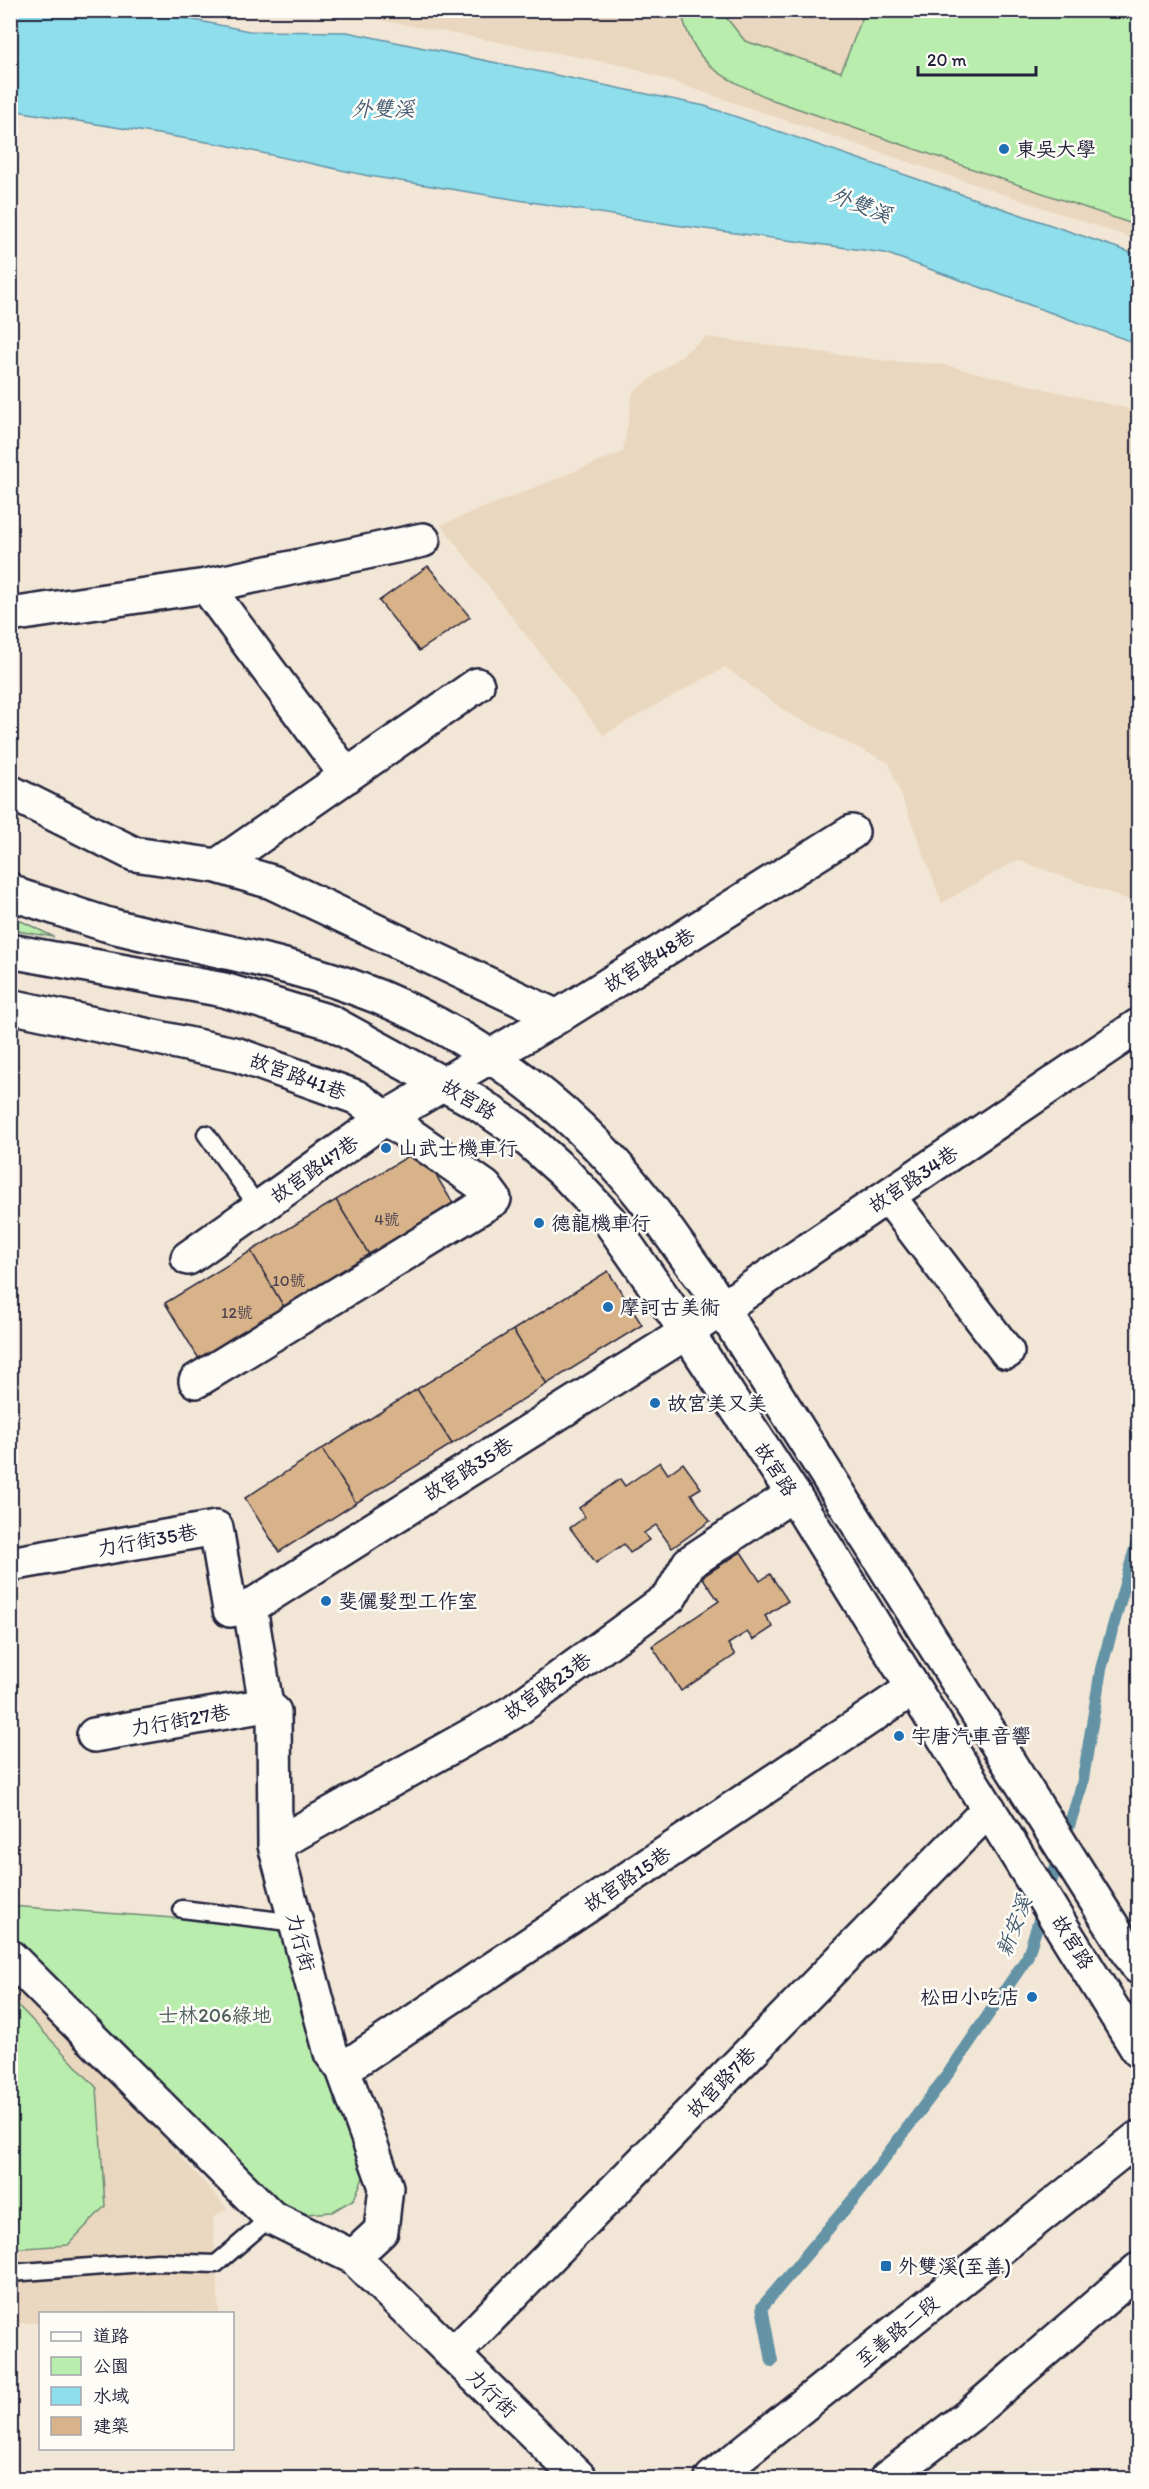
<svg xmlns="http://www.w3.org/2000/svg" width="1149" height="2489" font-family="Itim,'LXGW WenKai TC',sans-serif">
<style>
.built{fill:#ead7bf}
.green{fill:#b9edad;stroke:#6e8874;stroke-width:1.5}
.water{fill:#8edeec;stroke:#6393a5;stroke-width:1.5}
.lines{fill:none;stroke-linecap:round;stroke-linejoin:round}
.stream{stroke:#6393a5;stroke-width:12}
.building{fill:#d8b38a;stroke:#22223b;stroke-width:1.5}
.service-casing{stroke:#22223b;stroke-width:21}
.minor-casing{stroke:#22223b;stroke-width:38}
.tertiary-casing{stroke:#22223b;stroke-width:38}
.secondary-casing{stroke:#22223b;stroke-width:38}
.service{stroke:#fdfcf7;stroke-width:16}
.minor{stroke:#fdfcf7;stroke-width:33}
.tertiary{stroke:#fdfcf7;stroke-width:33}
.secondary{stroke:#fdfcf7;stroke-width:33}
.poi-dot{fill:#1f6fb2;stroke:#fdfcf7;stroke-width:2}
.labels{text-anchor:middle;stroke-width:5;stroke-linejoin:round;paint-order:stroke}
.number-label{font-size:16px;fill:#50464f}
.poi-label{font-size:20px;fill:#22223b;stroke:#fdfcf7;text-anchor:start}
.street-label{font-size:20px;fill:#22223b;stroke:#fdfcf7}
.park-label{font-size:20px;fill:#4f5f5d;stroke:#fdfcf7}
.water-label{font-size:21px;font-style:italic;fill:#425a70;stroke:#fdfcf7}
</style>
<rect width="100%" height="100%" fill="#f2e6d6"/>
<filter id="ink" filterUnits="userSpaceOnUse"><feTurbulence type="fractalNoise" baseFrequency=".0167" numOctaves="2"/><feDisplacementMap in="SourceGraphic" scale="12" xChannelSelector="R" yChannelSelector="G"/><feConvolveMatrix kernelMatrix="1 2 1 2 8 2 1 2 1" color-interpolation-filters="sRGB"/></filter>
<g filter="url(#ink)">
<path class="built" d="M 332,11 L 1138,11 L 1138,240 L 626,66 Z
M 706,337 L 886,361 L 940,364 L 1138,411 L 1138,903 L 1017,860 L 942,903 L 889,763 L 789,714 L 725,667 L 603,735 L 441,525 L 623,452 L 633,392 Z
M 10,1967 L 227,2208 L 213,2218 L 219,2313 L 40,2314 L 40,2323 L 11,2323 Z"/>
<path class="green" d="M 681,11 L 721,11 L 745,41 L 841,72 L 865,11 L 1138,11 L 1138,226 L 773,100 C 723,77 695,69 681,11 Z
M 11,916 L 54,937 L 11,930 Z
M 10,1906 L 284,1926 L 366,2171 L 354,2199 L 332,2212 L 306,2214 L 278,2202 L 226,2158 L 11,1933 Z
M 10,1997 L 97,2088 L 105,2206 L 68,2245 L 11,2249 Z"/>
<path class="water" d="M 10,11 L 149,11 L 249,31 L 347,32 L 705,106 L 1138,255 L 1138,344 L 885,253 L 675,225 L 369,176 L 225,145 L 11,110 Z"/>
<g class="lines">
<path class="stream" d="M 772,2361 L 762,2307 L 856,2196 L 950,2071 L 1027,1958 L 1082,1785 L 1101,1669 L 1138,1538"/>
</g>
<path class="building" d="M 428,566 L 470,617 L 419,651 L 379,601 Z
M 420,1149 L 454,1205 L 370,1256 L 336,1200 Z
M 336,1200 L 370,1256 L 284,1307 L 251,1251 Z
M 251,1251 L 284,1307 L 199,1359 L 165,1303 Z
M 608,1271 L 642,1325 L 547,1384 L 513,1330 Z
M 513,1330 L 547,1384 L 452,1444 L 417,1389 Z
M 417,1389 L 452,1444 L 356,1503 L 322,1449 Z
M 322,1449 L 356,1503 L 279,1552 L 245,1498 Z
M 660,1462 L 668,1474 L 683,1463 L 701,1488 L 691,1494 L 710,1521 L 672,1548 L 656,1525 L 644,1533 L 649,1540 L 630,1553 L 624,1544 L 596,1563 L 570,1528 L 585,1517 L 579,1508 L 620,1479 L 625,1486 Z
M 741,1552 L 760,1581 L 770,1574 L 788,1601 L 765,1616 L 773,1627 L 753,1640 L 747,1632 L 728,1644 L 735,1655 L 681,1691 L 652,1646 L 719,1601 L 702,1577 Z"/>
<g class="lines">
<g class="service-casing">
<path id="service" d="M 206,1134 L 259,1208
M 182,1909 L 297,1923
M 10,2273 L 157,2262 L 216,2264 L 271,2217"/>
</g>
<g class="minor-casing">
<path id="minor" d="M 206,586 L 347,776
M 10,615 L 206,586 L 423,540
M 10,792 L 134,854 L 217,866 L 272,882 L 557,1017
M 217,866 L 477,685
M 10,1006 L 238,1055 L 356,1097 L 485,1187 L 494,1199 L 196,1381
M 888,1196 L 1007,1352
M 188,1258 L 384,1119 L 557,1017 L 852,832
M 10,1564 L 216,1528 L 230,1610 L 250,1607 L 687,1332 L 1138,1026
M 250,1607 L 266,1705 L 274,1712 L 275,1845 L 331,2053 L 343,2069 L 386,2187 L 381,2231 L 353,2257
M 94,1735 L 266,1705
M 275,1845 L 513,1712 L 670,1597 L 689,1563 L 793,1494
M 10,1957 L 271,2217 L 353,2257 L 580,2478
M 343,2069 L 912,1689
M 453,2355 L 989,1809"/>
</g>
<g class="tertiary-casing">
<path id="tertiary" d="M 712,2478 L 1138,2138
M 887,2478 L 971,2414 L 1138,2270"/>
</g>
<g class="secondary-casing">
<path id="secondary" d="M 10,890 L 19,896 C 49,905 79,916 109,925 C 190,946 272,958 350,986 C 462,1025 567,1101 641,1195 C 663,1223 683,1253 705,1282 L 1138,1967
M 10,951 L 224,990 L 330,1022 L 476,1102 L 517,1130 L 565,1173 L 609,1220 L 687,1332 L 793,1494 L 1138,2050"/>
</g>
<use href="#service" class="service"/>
<use href="#minor" class="minor"/>
<use href="#tertiary" class="tertiary"/>
<use href="#secondary" class="secondary"/>
</g>
</g>
<g class="poi-dot">
<circle cx="1004" cy="149" r="6"/>
<circle cx="386" cy="1148" r="6"/>
<circle cx="539" cy="1223" r="6"/>
<circle cx="608" cy="1307" r="6"/>
<circle cx="655" cy="1403" r="6"/>
<circle cx="326" cy="1601" r="6"/>
<circle cx="899" cy="1736" r="6"/>
<circle cx="1032" cy="1997" r="6"/>
<rect x="880" y="2260" width="12" height="12" rx="3"/>
</g>
<g class="labels">
<g class="number-label">
<text x="387" y="1225">4號</text>
<text x="289" y="1286">10號</text>
<text x="237" y="1318">12號</text>
</g>
<g class="poi-label">
<text x="1016" y="156">東吳大學</text>
<text x="398" y="1155">山武士機車行</text>
<text x="551" y="1230">德龍機車行</text>
<text x="620" y="1314">摩訶古美術</text>
<text x="667" y="1410">故宮美又美</text>
<text x="338" y="1608">斐儷髮型工作室</text>
<text x="911" y="1743">宇唐汽車音響</text>
<text x="1020" y="2004" text-anchor="end">松田小吃店</text>
<text x="898" y="2273">外雙溪(至善)</text>
</g>
<g class="street-label">
<text transform="translate(649 960) rotate(-32)" y="7">故宮路48巷</text>
<text transform="translate(298 1076) rotate(20)" y="7">故宮路41巷</text>
<text transform="translate(469 1099) rotate(31)" y="7">故宮路</text>
<text transform="translate(314 1169) rotate(-35)" y="7">故宮路47巷</text>
<text transform="translate(913 1179) rotate(-34)" y="7">故宮路34巷</text>
<text transform="translate(468 1469) rotate(-32)" y="7">故宮路35巷</text>
<text transform="translate(776 1469) rotate(57)" y="7">故宮路</text>
<text transform="translate(147 1540) rotate(-10)" y="7">力行街35巷</text>
<text transform="translate(547 1686) rotate(-35)" y="7">故宮路23巷</text>
<text transform="translate(180 1720) rotate(-10)" y="7">力行街27巷</text>
<text transform="translate(627 1879) rotate(-34)" y="7">故宮路15巷</text>
<text transform="translate(301 1942) rotate(75)" y="7">力行街</text>
<text transform="translate(1073 1942) rotate(58)" y="7">故宮路</text>
<text transform="translate(721 2082) rotate(-46)" y="7">故宮路7巷</text>
<text transform="translate(897 2331) rotate(-39)" y="7">至善路二段</text>
<text transform="translate(492 2393) rotate(44)" y="7">力行街</text>
</g>
<g class="park-label">
<text x="215" y="2022">士林206綠地</text>
</g>
<g class="water-label">
<text x="383" y="116">外雙溪</text>
<text transform="translate(861 205) rotate(21)" y="7">外雙溪</text>
<text transform="translate(1014 1926) rotate(-69)" y="7">新安溪</text>
</g>
</g>
<rect width="1149" height="2489" fill="none" stroke="#fdfcf7" stroke-width="36"/>
<rect x="18" y="18" width="1113" height="2453" fill="none" stroke="#22223b" stroke-width="2" filter="url(#ink)"/>
<rect x="39" y="2312" width="195" height="138" fill="#fdfcf7" stroke="#a5a5ac" stroke-width="1.5"/>
<rect x="51" y="2332" width="30" height="9" fill="#fdfcf7" stroke="#a5a5ac" stroke-width="1.5"/>
<text x="93" y="2342" font-size="18" fill="#22223b">道路</text>
<rect x="51" y="2357" width="30" height="18" fill="#b9edad" stroke="#a5a5ac" stroke-width="1.5"/>
<text x="93" y="2372" font-size="18" fill="#22223b">公園</text>
<rect x="51" y="2387" width="30" height="18" fill="#8edeec" stroke="#a5a5ac" stroke-width="1.5"/>
<text x="93" y="2402" font-size="18" fill="#22223b">水域</text>
<rect x="51" y="2417" width="30" height="18" fill="#d8b38a" stroke="#a5a5ac" stroke-width="1.5"/>
<text x="93" y="2432" font-size="18" fill="#22223b">建築</text>
<path d="M918 66v9h118v-9" fill="none" stroke="#22223b" stroke-width="3"/>
<text x="927" y="66" font-size="18" fill="#22223b" stroke="#fdfcf7" stroke-width="4.5" paint-order="stroke">20 m</text>
</svg>
